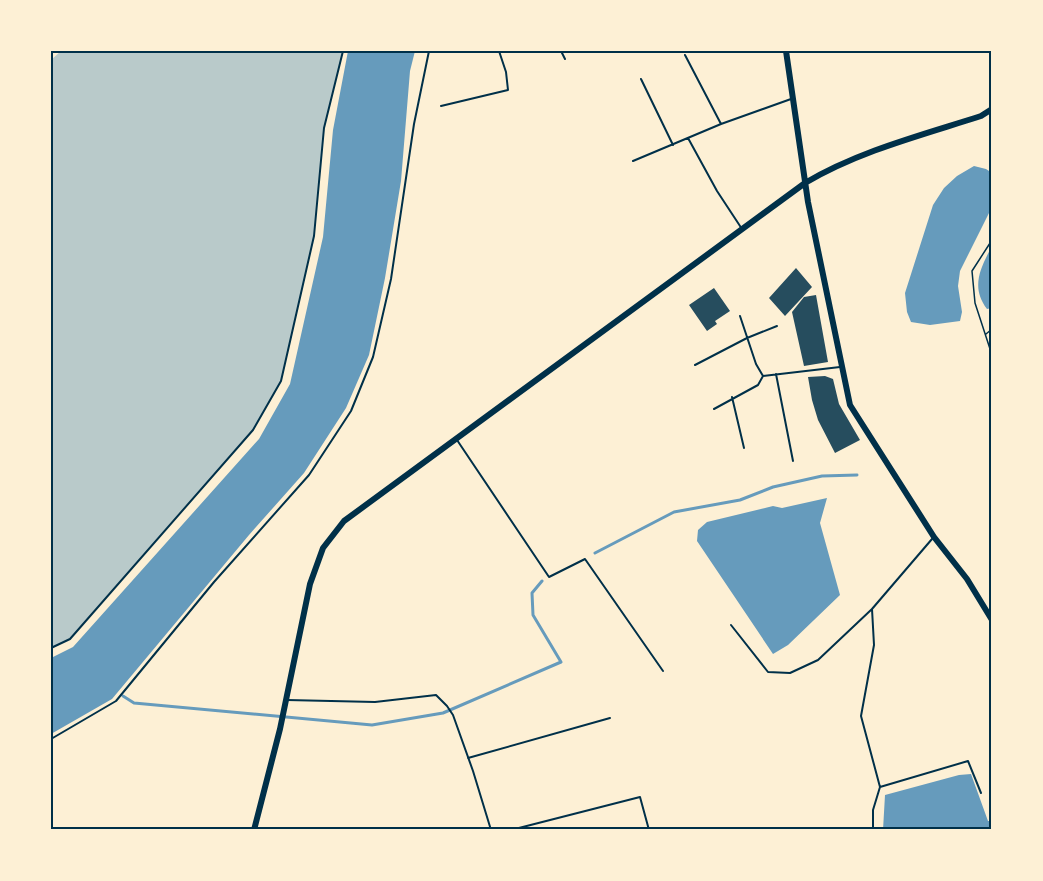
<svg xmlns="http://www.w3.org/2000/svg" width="1043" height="881" font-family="'Source Sans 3',sans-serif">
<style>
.green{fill:#b9caca}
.water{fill:#669bbc}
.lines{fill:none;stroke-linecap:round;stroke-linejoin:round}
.stream{stroke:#669bbc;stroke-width:3}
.building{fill:#264d5e}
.path{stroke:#003049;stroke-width:1.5}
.service{stroke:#003049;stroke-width:2}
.tertiary{stroke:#003049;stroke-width:6}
.neatline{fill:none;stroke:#003049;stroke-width:2}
</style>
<rect width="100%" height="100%" fill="#fdf0d5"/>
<path class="green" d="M 61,51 L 343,51 L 324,128 L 314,236 L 281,381 L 253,430 L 70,639 L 51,648 L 51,60 Z"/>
<path class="water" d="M 348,51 L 415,51 L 410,71 L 401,181 L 385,278 L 369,355 L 346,408 L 304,473 L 249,535 L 112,699 L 51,734 L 51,658 L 73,647 L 259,439 L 290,384 L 323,237 L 333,130 Z
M 974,166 L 986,169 L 992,173 L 992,207 L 960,271 L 958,286 L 962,312 L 960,321 L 930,325 L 911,322 L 907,312 L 905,293 L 933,205 L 944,188 L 957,176 Z
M 992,246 L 992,308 L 987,309 C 970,287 981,267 992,246 Z
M 827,498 L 820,523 L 840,595 L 788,645 L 773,654 L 697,541 L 698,530 L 707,522 L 773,506 L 782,508 Z
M 971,774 L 988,821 L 992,821 L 992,830 L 883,830 L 885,795 L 959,775 Z"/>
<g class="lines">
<path class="stream" d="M 595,553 L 674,512 L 740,500 L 773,487 L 822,476 L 857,475
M 123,696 L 134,703 L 372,725 L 443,713 L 561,662 L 533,615 L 532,593 L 542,581"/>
</g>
<path class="building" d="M 796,268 L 812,287 L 785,316 L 769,298 Z
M 714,288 L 730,311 L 715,321 L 717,324 L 707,331 L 689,305 Z
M 816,295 L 828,362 L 804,366 L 792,312 L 804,297 Z
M 825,376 L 833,379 L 839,404 L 860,440 L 835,453 L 818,420 L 812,400 L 808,377 Z"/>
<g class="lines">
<path class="path" d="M 992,240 L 972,271 L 975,303 L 992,355
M 986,334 L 992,329"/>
<path class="service" d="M 561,51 L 565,59
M 685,55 L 721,124
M 641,79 L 673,145
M 441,106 L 508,90 L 506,72 L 499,51
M 688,138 L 717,191 L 742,229
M 633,161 L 721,124 L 791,99
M 740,316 L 756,364 L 763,376
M 695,365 L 747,338 L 777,326
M 776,374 L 793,461
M 732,397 L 744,448
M 714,409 L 758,385 L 763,376 L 840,367
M 457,440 L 549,577 L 585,559 L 663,671
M 872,609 L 874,645 L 861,716 L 880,787 L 873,810 L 873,830
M 731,625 L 768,672 L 790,673 L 818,660 L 872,609 L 932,539
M 51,648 L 70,639 L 253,430 L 281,381 L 314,236 L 324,128 L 343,51
M 287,700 L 375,702 L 436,695 L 447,706 L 453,715 L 473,771 L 491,830
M 51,739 L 116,701 L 214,582 L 309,475 L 351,411 L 373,357 L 391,279 L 414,124 L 429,51
M 468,758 L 610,718
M 880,787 L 968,761 L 981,793
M 511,830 L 640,797 L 649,830"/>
<path class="tertiary" d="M 786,51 L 808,202 L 850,405 L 934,537 L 967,579 L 992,620
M 254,830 L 280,729 L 310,584 L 323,548 L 344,521 L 805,183 C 859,151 922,135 981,116 L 992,109"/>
</g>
<rect width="1043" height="881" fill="none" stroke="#fdf0d5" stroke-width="105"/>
<rect x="52" y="52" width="938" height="776" class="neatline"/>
</svg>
